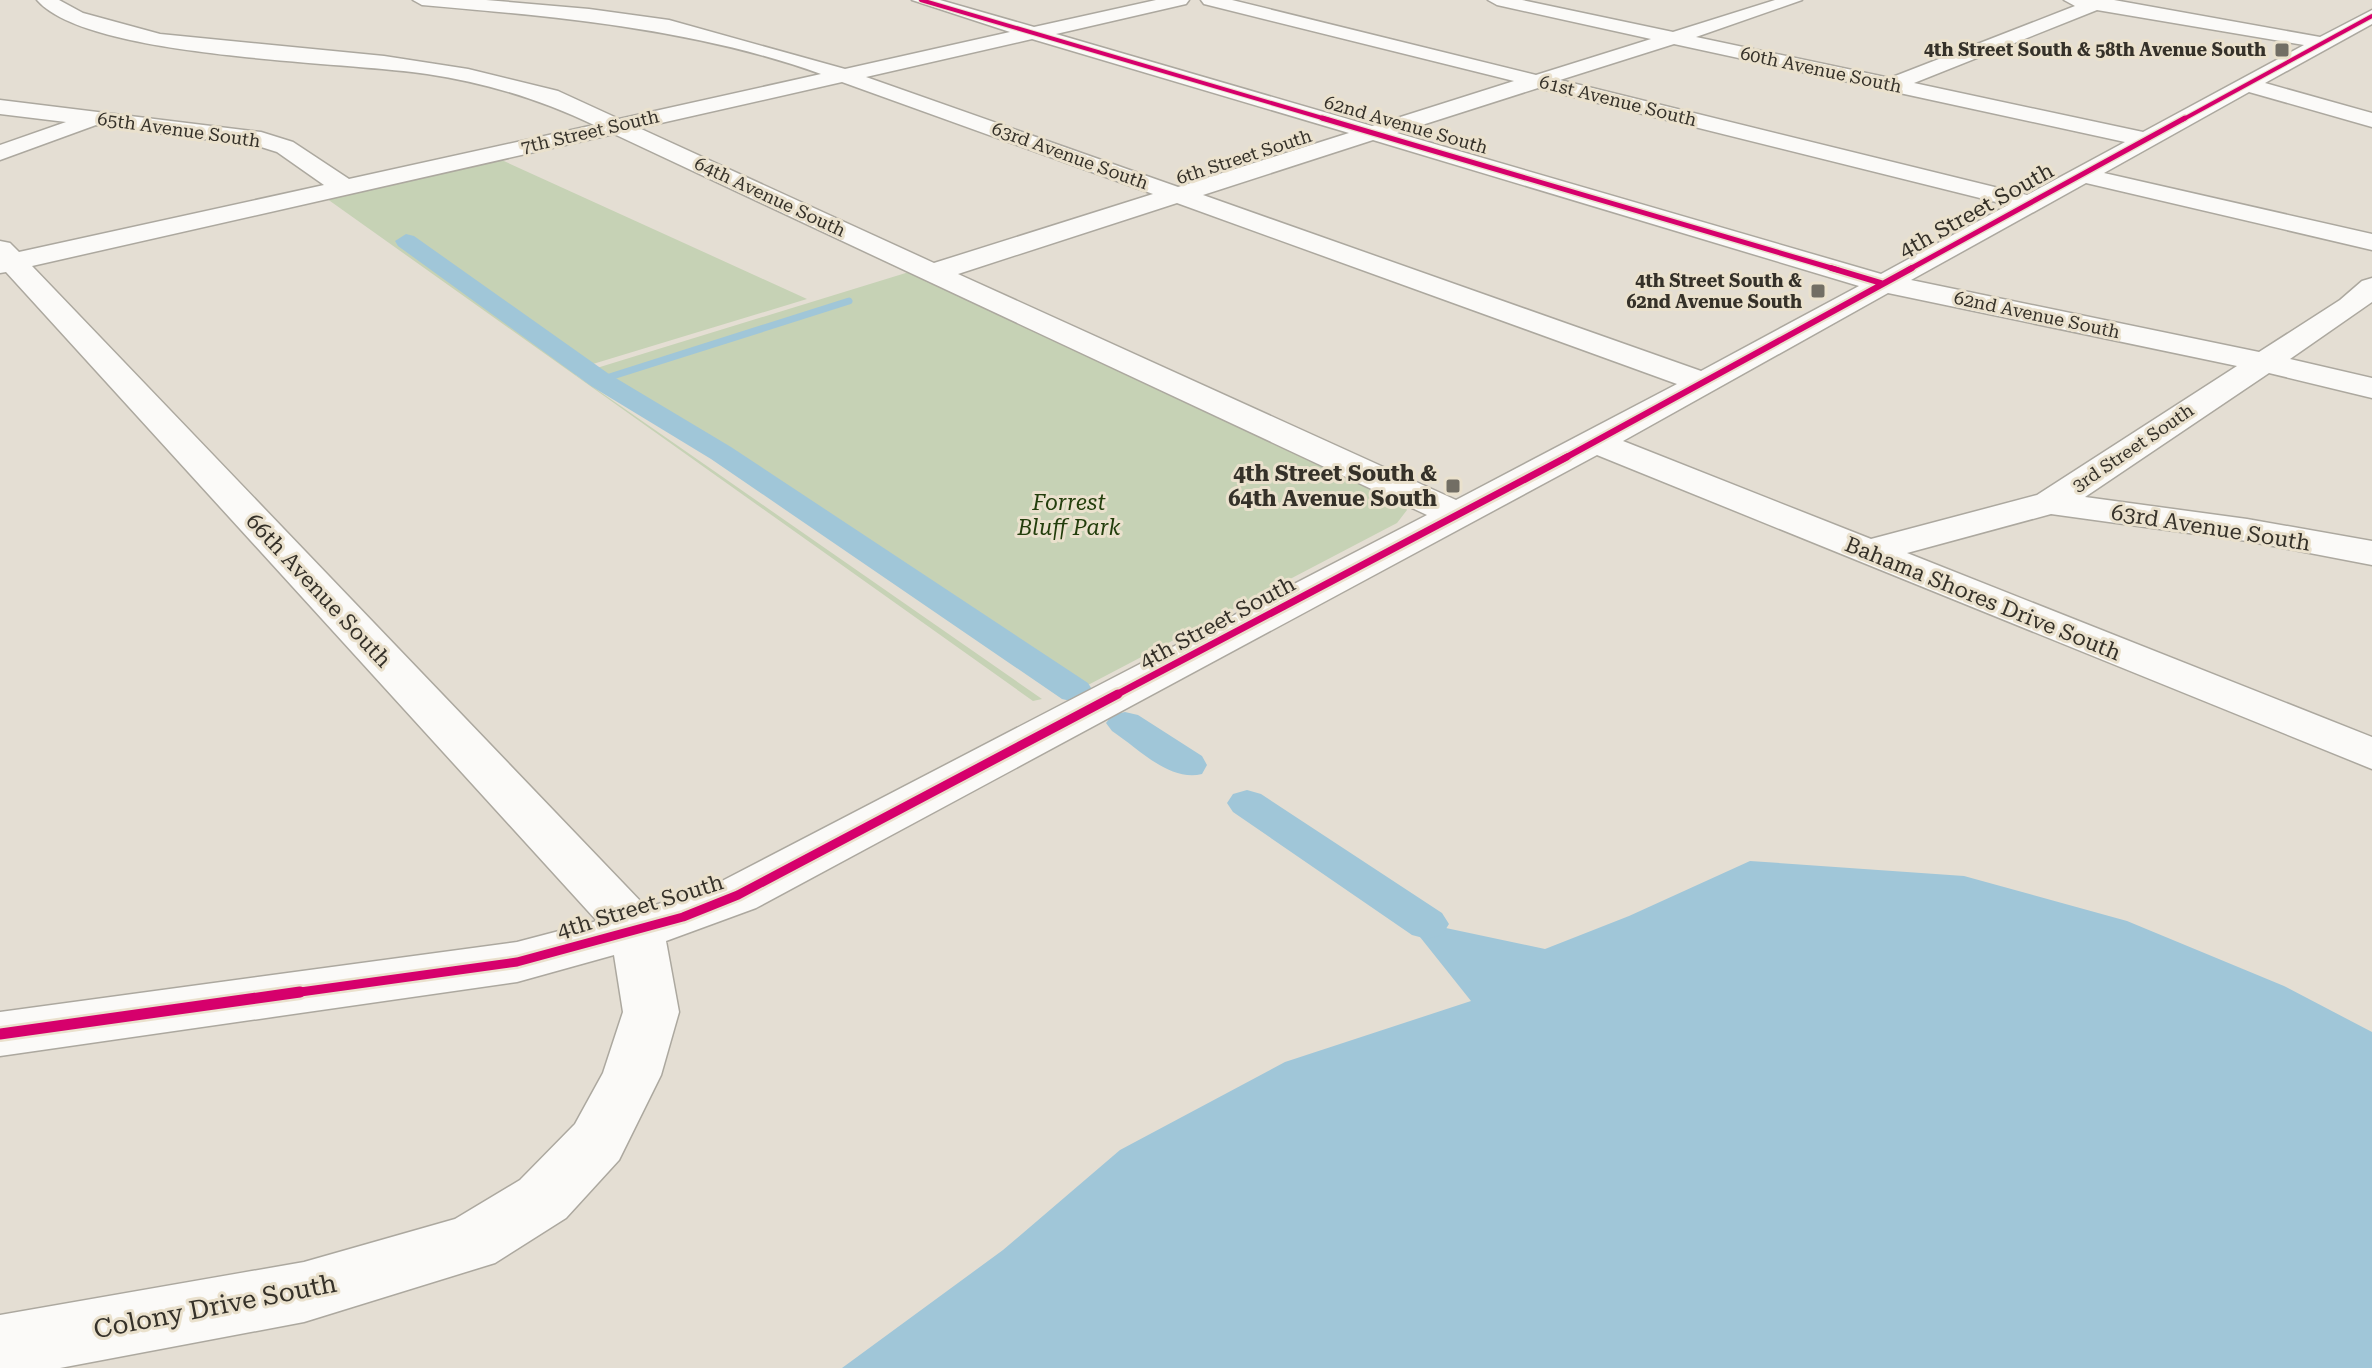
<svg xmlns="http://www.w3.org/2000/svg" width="2372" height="1368" font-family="'Roboto Serif',serif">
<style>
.green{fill:#c6d2b5}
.water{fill:#a0c6d8}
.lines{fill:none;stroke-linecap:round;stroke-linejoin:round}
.stream{stroke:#a0c6d8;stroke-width:7}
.canal{fill:#a0c6d8;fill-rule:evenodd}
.minor-casing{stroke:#aca89f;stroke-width:3}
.minor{fill:#fbfaf8;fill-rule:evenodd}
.cycleway-far5-casing{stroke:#eae1cd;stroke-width:6}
.cycleway-far4-casing{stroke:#eae1cd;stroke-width:8}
.cycleway-far3-casing{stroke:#eae1cd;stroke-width:10}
.cycleway-far2-casing{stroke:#eae1cd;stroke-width:12}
.cycleway-far1-casing{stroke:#eae1cd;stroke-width:14}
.cycleway-casing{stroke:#eae1cd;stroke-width:16}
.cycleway-far5{stroke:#d6006c;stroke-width:4}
.cycleway-far4{stroke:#d6006c;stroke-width:5}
.cycleway-far3{stroke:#d6006c;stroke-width:6}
.cycleway-far2{stroke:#d6006c;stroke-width:7}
.cycleway-far1{stroke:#d6006c;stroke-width:9}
.cycleway{stroke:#d6006c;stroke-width:11}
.poi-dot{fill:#726e64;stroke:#eae1cd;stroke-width:3}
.labels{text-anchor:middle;stroke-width:6;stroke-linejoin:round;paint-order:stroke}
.far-poi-label{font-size:18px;font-weight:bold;fill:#353129;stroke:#eae1cd;text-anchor:end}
.far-street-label{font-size:18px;fill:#353129;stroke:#eae1cd}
.street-label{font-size:22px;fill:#353129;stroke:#eae1cd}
.poi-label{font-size:22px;font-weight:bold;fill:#353129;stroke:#eae1cd;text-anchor:end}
.park-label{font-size:22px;font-style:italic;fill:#233e0c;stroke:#eae1cd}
.near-street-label{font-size:26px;fill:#353129;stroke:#eae1cd}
</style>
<rect width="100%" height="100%" fill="#e4ded3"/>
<path class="green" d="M 495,157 L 807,299 L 583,367 L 576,375 L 1042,699 L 1033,701 L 323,196 Z
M 909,272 L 1400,499 L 1407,510 L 1397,523 L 1088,685 L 1054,691 L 587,371 Z"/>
<path class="water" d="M 1750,861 L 1964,876 L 2127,921 L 2284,986 L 2372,1032 L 2372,1368 L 842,1368 L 1003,1250 L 1120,1150 L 1285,1062 L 1471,1001 L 1416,932 L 1427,924 L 1545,949 L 1629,916 Z"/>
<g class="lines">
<path class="stream" d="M 600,380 L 849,301"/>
<path class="canal" d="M 406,234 L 414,236 L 609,374 L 731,447 L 1088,683 L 1093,691 L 1088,699 L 1075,702 L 1062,699 L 711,459 L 591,386 L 398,246 L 395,241 Z
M 1125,712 L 1138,715 L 1202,756 L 1207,765 L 1202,774 C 1169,782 1138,748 1112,731 L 1106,723 L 1112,715 Z
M 1247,790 L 1261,794 L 1442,913 L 1449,924 L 1442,935 L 1427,939 L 1412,935 L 1233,812 L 1227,803 L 1233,794 Z"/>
<g class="minor-casing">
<path id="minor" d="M 37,0 L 59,0 L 83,13 L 160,34 L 384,56 L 468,69 L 558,91 L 619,119 L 821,74 C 692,28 558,17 422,5 L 413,0 L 486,0 L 589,9 L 669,20 L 845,69 L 1010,32 L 912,0 L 940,0 L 1034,27 L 1156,0 L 1189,0 L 1186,4 L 1056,34 L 1372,126 L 1514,81 L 1204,4 L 1201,0 L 1232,0 L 1536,75 L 1651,39 L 1497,5 L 1488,0 L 1522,0 L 1673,32 L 1775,0 L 1802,0 L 1696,37 L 1890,78 L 2075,6 L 2064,0 L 2114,0 L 2320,37 L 2372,10 L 2372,24 L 2265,83 L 2372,113 L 2372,127 L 2249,92 L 2104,173 L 2372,234 L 2372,250 L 2086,183 L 1911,280 L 2259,352 L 2340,300 L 2362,281 L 2372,278 L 2372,302 L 2290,359 L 2372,378 L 2372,398 L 2269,373 L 2085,497 L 2247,519 L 2372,541 L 2372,565 L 2247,541 L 2051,514 L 1907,553 L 2372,737 L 2372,769 L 1597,455 L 756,908 L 666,941 L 679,1012 L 661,1075 L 619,1160 L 566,1218 L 495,1263 L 304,1322 L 60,1368 L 0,1368 L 0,1315 L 304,1262 L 455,1219 L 520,1180 L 575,1124 L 603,1073 L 623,1012 L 614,955 L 517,982 L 0,1056 L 0,1012 L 517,942 L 597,921 L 6,272 L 0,273 L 0,241 L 10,243 L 19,252 L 324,185 L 277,152 L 258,146 L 96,125 L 0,160 L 0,145 L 66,122 L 0,114 L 0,100 L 261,132 L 293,142 L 349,179 L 594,125 C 540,99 486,83 427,74 C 344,61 88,59 37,0 ZM 2097,10 L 2304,45 L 2143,132 L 1914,83 ZM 1032,39 L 1349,133 L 1178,187 L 866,77 ZM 1674,44 L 2125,142 L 2027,195 L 1560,80 ZM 842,82 L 1153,194 L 934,263 L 639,128 ZM 1538,88 L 2008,205 L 1881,274 L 1397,133 ZM 614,134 L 1427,515 L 720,882 L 647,908 L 32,266 ZM 1373,140 L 1859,286 L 1701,371 L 1203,195 ZM 1177,203 L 1677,384 L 1456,500 L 958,274 ZM 1888,293 L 2237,366 L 2037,495 L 1871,539 L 1623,441 Z"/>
</g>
<use href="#minor" class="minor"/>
<g class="cycleway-far5-casing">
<path id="cycleway-far5" d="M 921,0 L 1329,120
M 2182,120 L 2372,16"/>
</g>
<g class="cycleway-far4-casing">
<path id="cycleway-far4" d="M 1322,118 L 1838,270
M 1908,270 L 2185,118"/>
</g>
<g class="cycleway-far3-casing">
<path id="cycleway-far3" d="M 1831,268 L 1881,283
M 1563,459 L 1912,268"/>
</g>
<g class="cycleway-far2-casing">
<path id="cycleway-far2" d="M 1114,696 L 1567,457"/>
</g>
<g class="cycleway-far1-casing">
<path id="cycleway-far1" d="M 286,994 L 517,962 L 683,917 L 738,895 L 1118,694"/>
</g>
<g class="cycleway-casing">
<path id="cycleway" d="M 0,1034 L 300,992"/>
</g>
<use href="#cycleway-far5" class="cycleway-far5"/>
<use href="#cycleway-far4" class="cycleway-far4"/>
<use href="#cycleway-far3" class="cycleway-far3"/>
<use href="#cycleway-far2" class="cycleway-far2"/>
<use href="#cycleway-far1" class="cycleway-far1"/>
<use href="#cycleway" class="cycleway"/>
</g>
<g class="poi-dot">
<rect x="2274" y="42" width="16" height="16" rx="4"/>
<rect x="1810" y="283" width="16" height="16" rx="4"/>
<rect x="1445" y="478" width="16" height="16" rx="4"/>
</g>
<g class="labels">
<g class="far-poi-label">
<text x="2266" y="56">4th Street South &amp; 58th Avenue South</text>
<text x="1802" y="287">4th Street South &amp;<tspan x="1802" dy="21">62nd Avenue South</tspan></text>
</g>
<g class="far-street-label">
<text transform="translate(1821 70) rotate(12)" y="6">60th Avenue South</text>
<text transform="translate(1618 101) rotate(14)" y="6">61st Avenue South</text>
<text transform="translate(1406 125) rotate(16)" y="6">62nd Avenue South</text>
<text transform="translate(179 130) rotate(8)" y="6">65th Avenue South</text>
<text transform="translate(590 132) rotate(-13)" y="6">7th Street South</text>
<text transform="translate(1070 156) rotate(20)" y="6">63rd Avenue South</text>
<text transform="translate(1244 157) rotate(-18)" y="6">6th Street South</text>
<text transform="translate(770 197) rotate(25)" y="6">64th Avenue South</text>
<text transform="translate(2037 315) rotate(12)" y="6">62nd Avenue South</text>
<text transform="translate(2133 448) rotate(-34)" y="6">3rd Street South</text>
</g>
<g class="street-label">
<text transform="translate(1976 210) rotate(-29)" y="8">4th Street South</text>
<text transform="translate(2211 527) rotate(9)" y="8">63rd Avenue South</text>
<text transform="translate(319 590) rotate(47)" y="8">66th Avenue South</text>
<text transform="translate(1983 598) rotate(22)" y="8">Bahama Shores Drive South</text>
<text transform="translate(1217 622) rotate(-28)" y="8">4th Street South</text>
<text transform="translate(640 906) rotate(-17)" y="8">4th Street South</text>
</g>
<g class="poi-label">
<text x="1437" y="481">4th Street South &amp;<tspan x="1437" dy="25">64th Avenue South</tspan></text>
</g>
<g class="park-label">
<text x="1069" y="510">Forrest<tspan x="1069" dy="25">Bluff Park</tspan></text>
</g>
<g class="near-street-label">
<text transform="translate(215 1306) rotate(-11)" y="9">Colony Drive South</text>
</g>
</g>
</svg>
